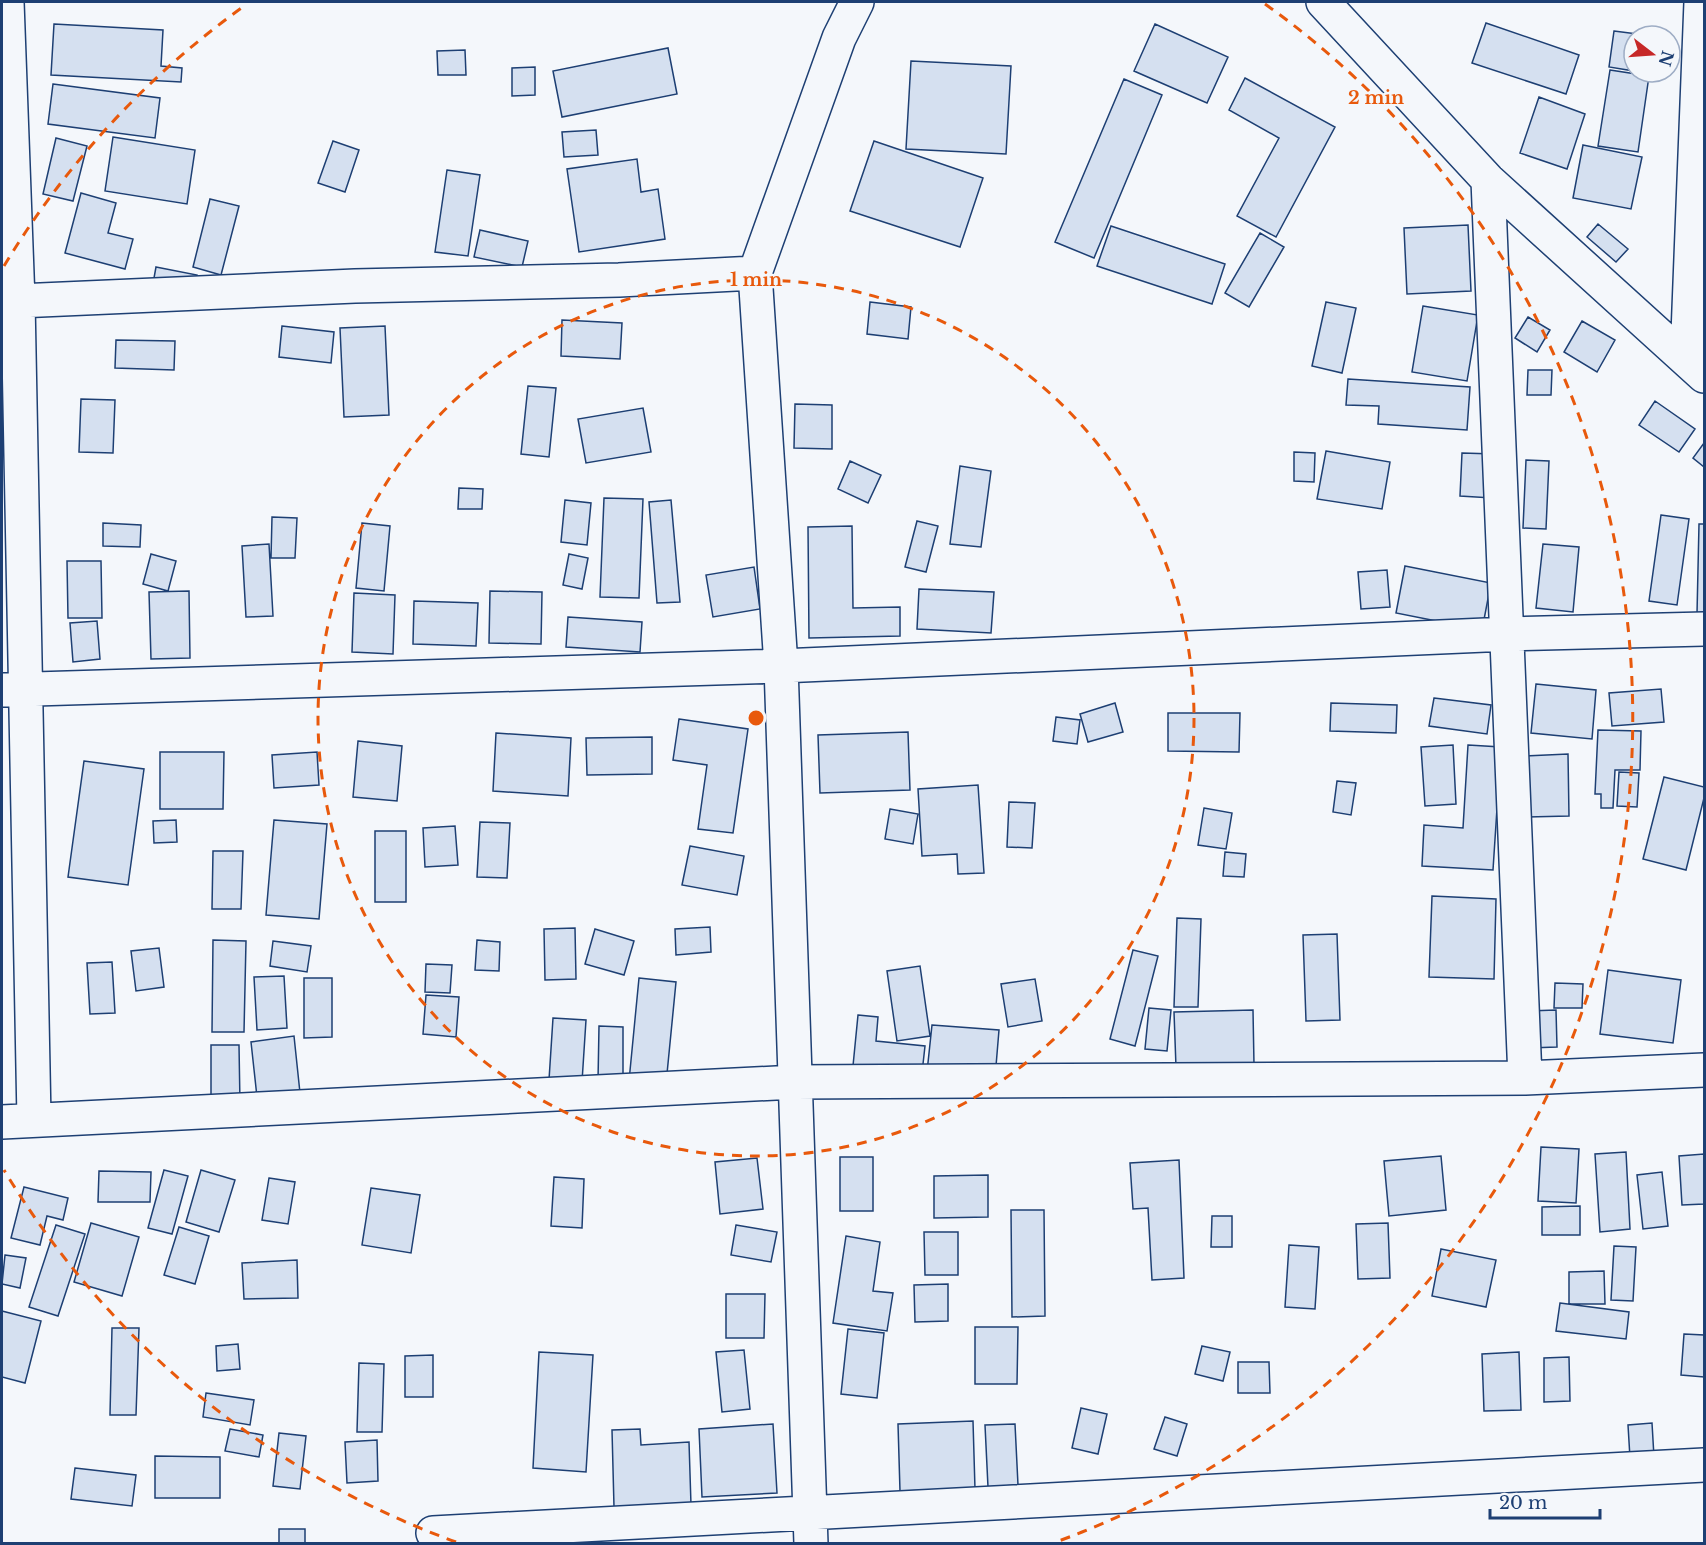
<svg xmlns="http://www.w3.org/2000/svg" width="1706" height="1545" font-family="'Libre Baskerville',serif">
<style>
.building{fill:#d5e0f0;stroke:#1d3f73;stroke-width:1.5}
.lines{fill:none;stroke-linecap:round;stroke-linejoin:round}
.minor-casing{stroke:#1d3f73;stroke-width:36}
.minor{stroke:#f4f7fb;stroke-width:33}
.ring{fill:none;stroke:#e8590c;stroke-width:3;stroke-dasharray:10 8}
.centre{fill:#e8590c;stroke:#f4f7fb;stroke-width:3}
.ring-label{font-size:18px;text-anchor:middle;font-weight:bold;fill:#e8590c;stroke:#f4f7fb;stroke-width:4.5;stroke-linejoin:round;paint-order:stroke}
</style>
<rect width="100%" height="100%" fill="#f4f7fb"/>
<path class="building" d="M 1486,23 L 1579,55 L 1566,94 L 1472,63 Z
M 54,24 L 163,30 L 161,66 L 182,68 L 181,82 L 51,75 Z
M 1155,24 L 1228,57 L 1207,103 L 1134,71 Z
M 1614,31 L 1653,36 L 1634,36 L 1634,71 L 1609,67 Z
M 668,48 L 677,94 L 562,117 L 553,71 Z
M 465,50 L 466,75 L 438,75 L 437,51 Z
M 911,61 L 1011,66 L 1006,154 L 906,149 Z
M 535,67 L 535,95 L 512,96 L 512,68 Z
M 1610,70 L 1649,76 L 1638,152 L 1598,146 Z
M 1245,78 L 1335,127 L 1276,237 L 1237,216 L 1279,138 L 1229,110 Z
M 1124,79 L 1162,95 L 1094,258 L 1055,242 Z
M 53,84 L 160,98 L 155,138 L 48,124 Z
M 1539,97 L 1585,114 L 1567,169 L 1520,153 Z
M 596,130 L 598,155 L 564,157 L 562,132 Z
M 113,137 L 195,150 L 187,204 L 105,191 Z
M 56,138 L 87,146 L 73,201 L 43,194 Z
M 333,141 L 359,150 L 345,192 L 318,183 Z
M 874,141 L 983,178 L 960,247 L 850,211 Z
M 1583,145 L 1642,157 L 1631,209 L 1573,198 Z
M 637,159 L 641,192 L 658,189 L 665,239 L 579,252 L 567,169 Z
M 447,170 L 480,175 L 468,256 L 435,252 Z
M 81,193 L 116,203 L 108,233 L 133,239 L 125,269 L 65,253 Z
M 210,199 L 239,206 L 221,275 L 193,267 Z
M 1598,224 L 1628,249 L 1616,262 L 1587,237 Z
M 1468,225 L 1471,291 L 1407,294 L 1404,228 Z
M 1111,226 L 1225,264 L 1212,304 L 1097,266 Z
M 480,230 L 528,241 L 522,267 L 474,257 Z
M 1260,233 L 1284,247 L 1249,307 L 1225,293 Z
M 156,267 L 197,275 L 193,297 L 152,289 Z
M 870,302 L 911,307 L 908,339 L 867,334 Z
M 1326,302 L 1356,308 L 1342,373 L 1312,366 Z
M 1423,306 L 1478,315 L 1467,381 L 1412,372 Z
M 1528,317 L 1550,330 L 1537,352 L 1515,338 Z
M 562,320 L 622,323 L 620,359 L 561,356 Z
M 1582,321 L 1615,340 L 1597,372 L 1564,352 Z
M 282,326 L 334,332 L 331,363 L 279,357 Z
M 385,326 L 389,415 L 344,417 L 340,328 Z
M 116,340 L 175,341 L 174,370 L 115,368 Z
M 1528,370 L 1552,370 L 1551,395 L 1527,395 Z
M 1348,379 L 1470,387 L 1467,430 L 1378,424 L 1379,406 L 1346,405 Z
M 528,386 L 556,388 L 549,457 L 521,454 Z
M 81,399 L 115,400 L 113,453 L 79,452 Z
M 1655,401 L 1695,429 L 1679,452 L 1639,425 Z
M 795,404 L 832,405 L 832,449 L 794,448 Z
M 643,408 L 651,452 L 586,463 L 578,419 Z
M 1704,443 L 1704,467 L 1693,458 Z
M 1326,451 L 1390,462 L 1382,509 L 1317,499 Z
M 1294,452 L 1315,453 L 1314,482 L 1294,481 Z
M 1462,453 L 1494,454 L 1492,498 L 1460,496 Z
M 1526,460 L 1549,461 L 1546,529 L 1523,528 Z
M 850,461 L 881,475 L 868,503 L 838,489 Z
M 960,466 L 991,471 L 981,547 L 950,544 Z
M 459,488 L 483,489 L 482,509 L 458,509 Z
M 604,498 L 643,499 L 639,598 L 600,597 Z
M 565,500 L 591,503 L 587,545 L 561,542 Z
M 671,500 L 680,602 L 657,603 L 649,502 Z
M 1661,515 L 1689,519 L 1677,605 L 1649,601 Z
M 272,517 L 297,518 L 295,558 L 271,558 Z
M 917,521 L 938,526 L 926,572 L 905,567 Z
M 103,523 L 141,525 L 140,547 L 103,546 Z
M 362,523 L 390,526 L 384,591 L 356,588 Z
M 1699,524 L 1704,524 L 1704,614 L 1697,614 Z
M 852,526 L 853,608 L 900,607 L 900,636 L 809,638 L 808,527 Z
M 269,544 L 273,616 L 246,617 L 242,546 Z
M 1543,544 L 1579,547 L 1573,612 L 1536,608 Z
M 151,554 L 176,561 L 168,591 L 143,584 Z
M 569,554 L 588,558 L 582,589 L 563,585 Z
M 67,561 L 101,561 L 102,618 L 68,618 Z
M 1405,566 L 1491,583 L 1482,630 L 1396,613 Z
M 754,567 L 760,609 L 713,617 L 706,575 Z
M 1387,570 L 1390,607 L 1361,609 L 1358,572 Z
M 919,589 L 994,592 L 991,633 L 917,629 Z
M 189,591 L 190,658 L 151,659 L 149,592 Z
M 490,591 L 542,592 L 541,644 L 489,643 Z
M 354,593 L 395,595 L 393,654 L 352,652 Z
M 414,601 L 478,603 L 476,646 L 413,644 Z
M 568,617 L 642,622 L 640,652 L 566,647 Z
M 97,621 L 100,659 L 73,662 L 70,623 Z
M 1536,684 L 1596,690 L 1592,739 L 1531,733 Z
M 1661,689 L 1664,722 L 1612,726 L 1609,693 Z
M 1434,698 L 1491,705 L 1487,734 L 1429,726 Z
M 1115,703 L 1123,732 L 1088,742 L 1080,714 Z
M 1331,703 L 1397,705 L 1396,733 L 1330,731 Z
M 1168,713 L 1240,713 L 1239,752 L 1168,751 Z
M 1056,717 L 1080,720 L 1077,744 L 1053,741 Z
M 679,719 L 748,729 L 733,833 L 698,829 L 707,765 L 673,760 Z
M 1598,730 L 1641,731 L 1640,770 L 1615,770 L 1613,808 L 1601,808 L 1601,794 L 1595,794 Z
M 908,732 L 910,790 L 820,793 L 818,735 Z
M 496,733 L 571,738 L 568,796 L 493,791 Z
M 652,737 L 652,774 L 587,775 L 586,738 Z
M 358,741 L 402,746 L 397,801 L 353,797 Z
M 1453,745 L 1456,804 L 1425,806 L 1421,747 Z
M 1468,745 L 1501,747 L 1493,870 L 1422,866 L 1424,825 L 1463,828 Z
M 160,752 L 224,752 L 223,809 L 160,809 Z
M 317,752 L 319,785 L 274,788 L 272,755 Z
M 1568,754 L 1569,816 L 1527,817 L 1525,756 Z
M 84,761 L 144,769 L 128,885 L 68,877 Z
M 1619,772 L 1639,773 L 1637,807 L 1617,806 Z
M 1664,777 L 1704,787 L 1704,798 L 1686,870 L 1643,859 Z
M 1337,781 L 1356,783 L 1351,815 L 1333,812 Z
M 978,785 L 984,873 L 958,874 L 957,854 L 922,856 L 918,789 Z
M 1009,802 L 1035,803 L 1032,848 L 1007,847 Z
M 1204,808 L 1232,813 L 1226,849 L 1198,845 Z
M 890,809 L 918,814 L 913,844 L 885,839 Z
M 176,820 L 177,842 L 154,843 L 153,821 Z
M 274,820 L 327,824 L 319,919 L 266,915 Z
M 480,822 L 510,823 L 507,878 L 477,877 Z
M 455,826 L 458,865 L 425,867 L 423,828 Z
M 375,831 L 406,831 L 406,902 L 375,902 Z
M 690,846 L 744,856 L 737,895 L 682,885 Z
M 213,851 L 243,851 L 241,909 L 212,909 Z
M 1225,852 L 1246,854 L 1244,877 L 1223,876 Z
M 1432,896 L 1496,899 L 1494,979 L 1429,977 Z
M 1177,918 L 1201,919 L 1198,1007 L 1174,1007 Z
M 710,927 L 711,952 L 676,955 L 675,929 Z
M 575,928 L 576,979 L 545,980 L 544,929 Z
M 595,929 L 634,941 L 624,975 L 585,964 Z
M 1337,934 L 1340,1020 L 1306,1021 L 1303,935 Z
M 213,940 L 246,941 L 244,1032 L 212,1032 Z
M 477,940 L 500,942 L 499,971 L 475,970 Z
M 273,941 L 311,946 L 307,972 L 270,966 Z
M 159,948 L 164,987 L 136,991 L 131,951 Z
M 1133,950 L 1158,956 L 1135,1046 L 1110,1039 Z
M 112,962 L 115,1013 L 90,1014 L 87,963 Z
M 426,964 L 452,965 L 450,993 L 425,992 Z
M 920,966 L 930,1036 L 897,1041 L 887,971 Z
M 1608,970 L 1681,980 L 1673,1043 L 1600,1034 Z
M 284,976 L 287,1028 L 257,1030 L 254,977 Z
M 304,978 L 332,978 L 332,1037 L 304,1038 Z
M 639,978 L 676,982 L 666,1084 L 629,1081 Z
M 1035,979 L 1042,1021 L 1008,1027 L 1001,984 Z
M 1555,983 L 1583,984 L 1582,1008 L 1554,1008 Z
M 426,995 L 459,997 L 456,1037 L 423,1034 Z
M 1149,1008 L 1171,1010 L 1167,1051 L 1145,1049 Z
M 1253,1010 L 1254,1065 L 1176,1067 L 1174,1012 Z
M 1556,1010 L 1557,1047 L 1529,1048 L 1528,1011 Z
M 858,1015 L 878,1017 L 876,1041 L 925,1046 L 921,1082 L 852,1076 Z
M 553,1018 L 586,1020 L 582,1082 L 549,1080 Z
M 932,1025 L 999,1030 L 995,1078 L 927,1072 Z
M 599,1026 L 623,1027 L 623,1081 L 598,1081 Z
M 294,1036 L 300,1093 L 257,1097 L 251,1042 Z
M 211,1045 L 239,1045 L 240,1104 L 211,1105 Z
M 1541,1147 L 1579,1149 L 1576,1203 L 1538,1201 Z
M 1626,1152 L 1630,1229 L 1600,1232 L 1595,1154 Z
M 1704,1154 L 1704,1204 L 1682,1205 L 1679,1156 Z
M 1441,1156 L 1446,1210 L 1389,1216 L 1384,1161 Z
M 840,1157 L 873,1157 L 873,1211 L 840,1211 Z
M 757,1158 L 763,1209 L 720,1214 L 715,1162 Z
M 1179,1160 L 1184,1278 L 1152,1280 L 1148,1208 L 1133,1209 L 1130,1163 Z
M 164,1170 L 188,1176 L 172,1234 L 148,1228 Z
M 201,1170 L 235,1180 L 219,1232 L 186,1222 Z
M 99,1171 L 151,1172 L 150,1202 L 98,1202 Z
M 1662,1172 L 1668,1226 L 1643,1229 L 1637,1175 Z
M 988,1175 L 988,1217 L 934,1218 L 934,1176 Z
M 554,1177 L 584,1179 L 582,1228 L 551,1226 Z
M 269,1178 L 295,1182 L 288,1224 L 262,1220 Z
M 24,1187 L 68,1198 L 63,1220 L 47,1216 L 40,1245 L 11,1238 Z
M 371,1188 L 420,1195 L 411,1253 L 362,1245 Z
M 1580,1206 L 1580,1235 L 1542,1235 L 1542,1207 Z
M 1011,1210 L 1044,1210 L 1045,1316 L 1012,1317 Z
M 1212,1216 L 1232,1216 L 1232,1247 L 1211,1247 Z
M 91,1223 L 139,1237 L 122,1296 L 74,1282 Z
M 1388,1223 L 1390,1278 L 1358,1279 L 1356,1224 Z
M 56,1225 L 85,1234 L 58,1316 L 29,1307 Z
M 736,1225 L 777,1232 L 771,1262 L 731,1255 Z
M 179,1227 L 209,1236 L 195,1284 L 164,1275 Z
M 924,1232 L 958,1232 L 958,1275 L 925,1275 Z
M 846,1236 L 880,1242 L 873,1291 L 893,1293 L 887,1331 L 833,1323 Z
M 1289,1245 L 1319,1247 L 1315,1309 L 1285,1307 Z
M 1614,1246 L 1636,1247 L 1633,1301 L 1611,1300 Z
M 1441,1249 L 1496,1260 L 1486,1307 L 1432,1296 Z
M 5,1255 L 26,1258 L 20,1288 L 2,1284 Z
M 297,1260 L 298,1298 L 244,1299 L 242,1263 Z
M 1604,1271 L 1605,1304 L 1569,1304 L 1569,1272 Z
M 948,1284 L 948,1321 L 915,1322 L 914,1285 Z
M 726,1294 L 765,1294 L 764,1338 L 726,1338 Z
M 1560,1303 L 1629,1312 L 1626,1339 L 1556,1331 Z
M 2,1311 L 41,1321 L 25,1383 L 2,1377 Z
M 975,1327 L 1018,1327 L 1017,1384 L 975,1384 Z
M 112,1328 L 139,1328 L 136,1415 L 110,1415 Z
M 848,1329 L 884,1333 L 877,1398 L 841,1394 Z
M 1684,1334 L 1704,1335 L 1704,1377 L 1681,1375 Z
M 238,1344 L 240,1369 L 217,1371 L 216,1346 Z
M 1202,1346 L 1230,1352 L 1223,1381 L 1195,1374 Z
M 744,1350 L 750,1409 L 722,1412 L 716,1352 Z
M 539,1352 L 593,1355 L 586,1472 L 533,1468 Z
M 1519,1352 L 1521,1410 L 1484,1411 L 1482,1354 Z
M 433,1355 L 433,1397 L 405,1397 L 405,1356 Z
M 1569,1357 L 1570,1401 L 1544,1402 L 1544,1358 Z
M 1238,1362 L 1269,1362 L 1270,1393 L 1238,1393 Z
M 359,1363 L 384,1364 L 382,1432 L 357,1432 Z
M 206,1393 L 254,1400 L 250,1425 L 203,1417 Z
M 1081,1408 L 1107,1414 L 1098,1454 L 1072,1448 Z
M 1165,1417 L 1187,1424 L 1177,1456 L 1154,1449 Z
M 973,1421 L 975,1489 L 900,1491 L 898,1424 Z
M 1652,1423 L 1654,1457 L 1630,1458 L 1628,1425 Z
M 773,1424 L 777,1493 L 702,1497 L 699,1429 Z
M 1015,1424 L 1018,1485 L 988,1487 L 985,1425 Z
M 230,1429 L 263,1435 L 259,1457 L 225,1451 Z
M 640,1429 L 641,1445 L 689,1442 L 691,1505 L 614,1507 L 612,1430 Z
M 279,1433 L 306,1436 L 300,1489 L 273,1486 Z
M 377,1440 L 378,1481 L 347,1483 L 345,1442 Z
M 155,1456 L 220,1457 L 220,1498 L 155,1498 Z
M 75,1468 L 136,1475 L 132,1506 L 71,1499 Z
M 279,1529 L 305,1529 L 305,1544 L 279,1544 Z"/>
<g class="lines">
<g class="minor-casing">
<path id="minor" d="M 7,2 L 18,301 L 34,1120
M 1323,2 L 1488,180 L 1704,376
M 1488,180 L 1525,1078
M 18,301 L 355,286 L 619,280 L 755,273
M 1687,360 L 1701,2
M 2,690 L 781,666 L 1508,634 L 1704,629
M 2,1122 L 795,1082 L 1525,1078 L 1704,1070
M 433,1533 L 1704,1465
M 811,1544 L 781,666 L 755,273 L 839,38 L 857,2"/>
</g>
<use href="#minor" class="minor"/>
</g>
<g class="ring">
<circle cx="756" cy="718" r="438"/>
<path d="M456 1542A877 877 0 0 1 4 1170M4 266A877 877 0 0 1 247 4M1265 4A877 877 0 0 1 1056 1542"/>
</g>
<circle cx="756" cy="718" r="9" class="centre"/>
<g class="ring-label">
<text x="1376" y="104">2 min</text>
<text x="756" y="286">1 min</text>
</g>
<rect width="1706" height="1545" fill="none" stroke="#1d3f73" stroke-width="6"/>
<g transform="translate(1652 54) rotate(107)"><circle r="28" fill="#f4f7fb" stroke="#9eadc5" stroke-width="1.5"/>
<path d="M0-4.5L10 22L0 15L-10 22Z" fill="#c62828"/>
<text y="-9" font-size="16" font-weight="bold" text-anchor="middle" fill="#1d3f73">N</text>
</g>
<path d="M1490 1509v9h110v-9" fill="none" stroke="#1d3f73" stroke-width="3"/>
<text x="1499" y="1509" font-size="18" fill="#1d3f73" stroke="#f4f7fb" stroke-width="4.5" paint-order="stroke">20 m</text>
</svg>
